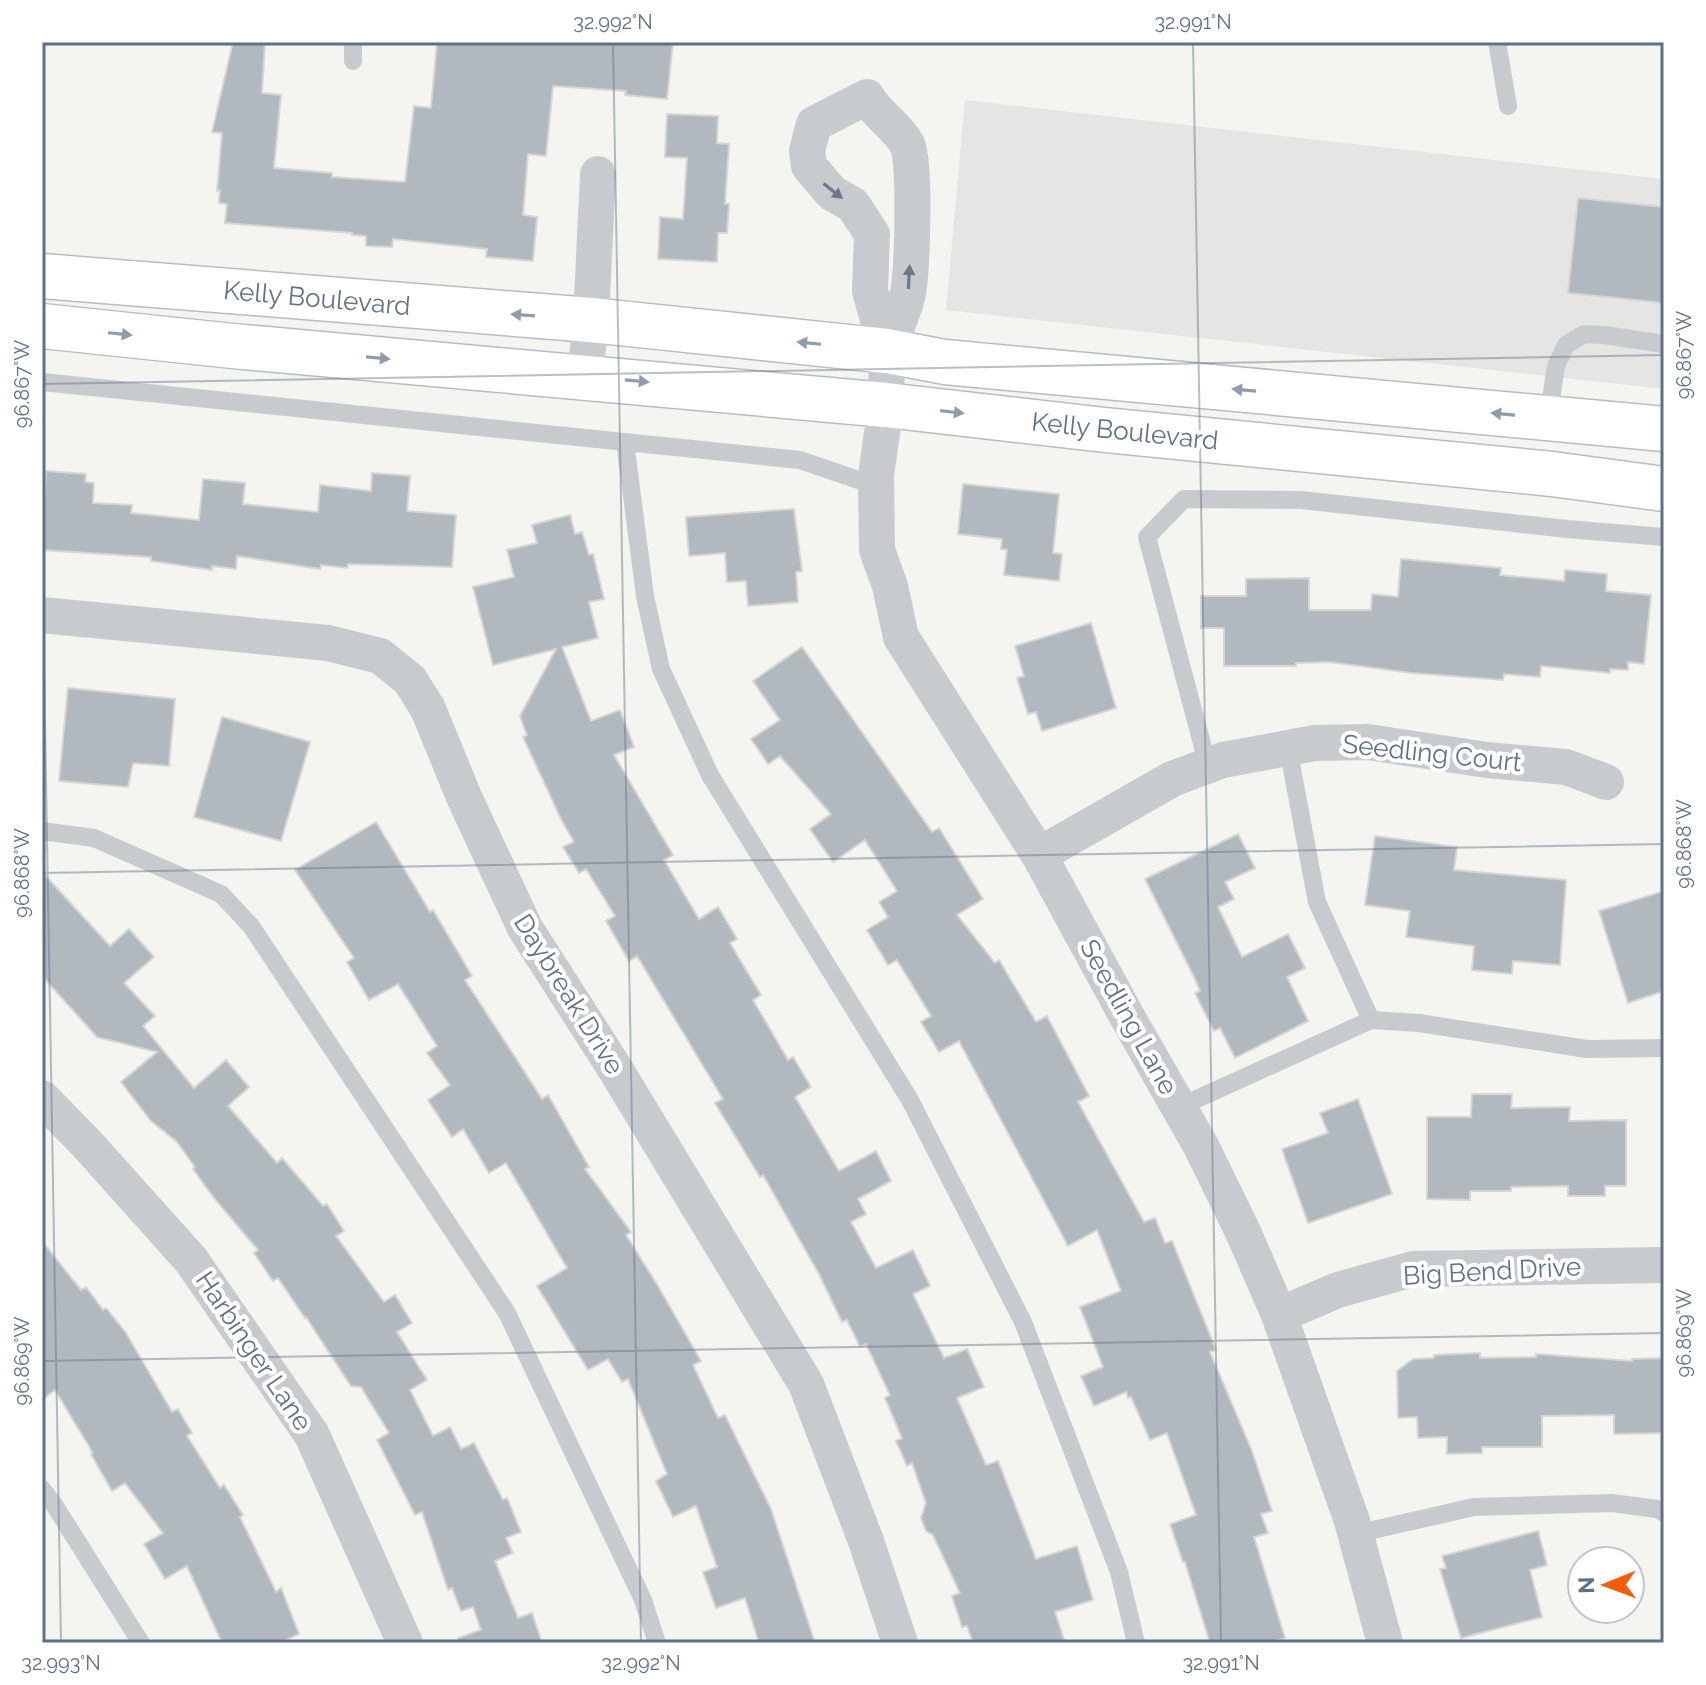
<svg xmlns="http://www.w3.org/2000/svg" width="1706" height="1685" font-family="Raleway,sans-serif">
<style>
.built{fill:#e5e6e3}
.building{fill:#b2b9be;stroke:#d5d6d3;stroke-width:2}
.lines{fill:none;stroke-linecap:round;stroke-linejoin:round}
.secondary-casing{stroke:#b7bcc1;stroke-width:47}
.service{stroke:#c8cbce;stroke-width:18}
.minor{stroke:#c8cbce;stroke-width:36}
.secondary{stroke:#fff;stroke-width:44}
.oneway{fill:#6a7a8b}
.oneway2{fill:#909ca9}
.ticks{fill:none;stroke:#607184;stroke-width:2;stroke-opacity:0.45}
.labels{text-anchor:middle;stroke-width:8;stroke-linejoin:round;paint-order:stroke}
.street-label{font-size:26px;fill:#607184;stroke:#fff}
.neatline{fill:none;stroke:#607184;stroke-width:3}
.ticks-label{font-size:20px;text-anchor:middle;fill:#607184}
</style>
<rect width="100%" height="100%" fill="#f4f5f0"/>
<path class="built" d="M 965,100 L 1664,179 L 1664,389 L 946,310 Z"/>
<path class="building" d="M 233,42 L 265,42 L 262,93 L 281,95 L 274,168 L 332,173 L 332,177 L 405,182 L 414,106 L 431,108 L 437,42 L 673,42 L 667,99 L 625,95 L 626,91 L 553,86 L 546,156 L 528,154 L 523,215 L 537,217 L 533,261 L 486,257 L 487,249 L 393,239 L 392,247 L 366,246 L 366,236 L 352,235 L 352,233 L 225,223 L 227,204 L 219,203 L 220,190 L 217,191 L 222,133 L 212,132 Z
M 667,114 L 718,116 L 717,143 L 729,144 L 725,204 L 729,204 L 727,233 L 718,233 L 717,262 L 658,259 L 660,217 L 683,219 L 687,158 L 665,157 Z
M 1578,198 L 1664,207 L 1664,303 L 1568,293 Z
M 46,471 L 86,474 L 85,482 L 94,483 L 93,503 L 132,505 L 131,513 L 199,520 L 203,479 L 245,483 L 243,504 L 318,512 L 320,485 L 371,491 L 372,473 L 410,476 L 407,511 L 456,515 L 452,567 L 348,564 L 347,568 L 321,565 L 320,569 L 237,556 L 236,569 L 212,566 L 212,570 L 151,561 L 151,557 L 42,550 Z
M 963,484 L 1059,494 L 1053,553 L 1062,554 L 1059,581 L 1004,575 L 1007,550 L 1001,549 L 1002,539 L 958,534 Z
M 794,509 L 802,571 L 796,572 L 798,602 L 748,606 L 746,581 L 727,582 L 725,553 L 689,556 L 686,517 Z
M 570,515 L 575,534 L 582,532 L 589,555 L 593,554 L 604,599 L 589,602 L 598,638 L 562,647 L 591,721 L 620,710 L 634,747 L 614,755 L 673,855 L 664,860 L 699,919 L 718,907 L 737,939 L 730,943 L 761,995 L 753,1000 L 788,1060 L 793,1057 L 811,1087 L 795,1097 L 839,1171 L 876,1151 L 891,1181 L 858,1199 L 866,1214 L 851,1222 L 876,1268 L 913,1250 L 930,1286 L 913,1294 L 944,1358 L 967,1349 L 984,1387 L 957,1398 L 986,1465 L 998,1461 L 1036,1559 L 1077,1546 L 1093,1600 L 1055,1612 L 1065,1643 L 973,1643 L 967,1626 L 962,1627 L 952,1596 L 960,1593 L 933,1535 L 926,1531 L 921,1518 L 926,1503 L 912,1463 L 907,1466 L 896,1441 L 902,1438 L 885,1398 L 890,1395 L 866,1344 L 860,1347 L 847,1320 L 842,1322 L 819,1274 L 763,1175 L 760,1177 L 715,1103 L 723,1099 L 637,956 L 629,961 L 606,921 L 615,916 L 586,869 L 579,873 L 563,847 L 574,842 L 561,819 L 523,737 L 527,735 L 520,716 L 556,649 L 493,665 L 473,587 L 514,577 L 507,550 L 537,543 L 532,525 Z
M 1401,559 L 1501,568 L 1500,575 L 1564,581 L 1565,570 L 1607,574 L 1606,591 L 1651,595 L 1644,664 L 1628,662 L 1628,670 L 1610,669 L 1610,673 L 1541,666 L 1540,677 L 1504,674 L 1503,680 L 1412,673 L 1329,662 L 1296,663 L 1296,666 L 1224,666 L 1224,628 L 1201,628 L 1201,596 L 1246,596 L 1246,579 L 1309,578 L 1309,610 L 1371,610 L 1372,594 L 1398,597 Z
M 1091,623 L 1116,708 L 1042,731 L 1036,712 L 1028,714 L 1017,678 L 1024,676 L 1015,646 Z
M 802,647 L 932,832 L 939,828 L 983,899 L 957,915 L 995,963 L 999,960 L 1036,1022 L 1047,1016 L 1089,1096 L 1078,1102 L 1144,1222 L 1155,1218 L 1165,1243 L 1172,1241 L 1216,1350 L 1210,1352 L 1252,1451 L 1272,1511 L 1261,1514 L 1268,1533 L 1254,1537 L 1285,1638 L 1269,1643 L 1210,1643 L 1185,1562 L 1183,1562 L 1170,1524 L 1196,1515 L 1167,1433 L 1150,1440 L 1131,1397 L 1128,1398 L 1126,1392 L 1094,1406 L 1081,1376 L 1103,1367 L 1080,1307 L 1121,1291 L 1097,1230 L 1068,1246 L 959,1041 L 939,1052 L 921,1022 L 931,1016 L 897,960 L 888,965 L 867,930 L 888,917 L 879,902 L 897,891 L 865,840 L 833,862 L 810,829 L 831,814 L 780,756 L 768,764 L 751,739 L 780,720 L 753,681 Z
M 68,688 L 175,699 L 169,766 L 133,763 L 128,787 L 59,781 Z
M 222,717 L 310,742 L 281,841 L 194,817 Z
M 376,822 L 430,912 L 433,910 L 472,976 L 465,980 L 542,1099 L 548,1095 L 589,1167 L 585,1169 L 631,1232 L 626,1235 L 658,1286 L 701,1361 L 693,1365 L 718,1418 L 725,1415 L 771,1509 L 815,1643 L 759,1643 L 745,1598 L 716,1608 L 703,1572 L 717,1567 L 696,1506 L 673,1517 L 656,1481 L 667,1474 L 628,1379 L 622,1382 L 608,1359 L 588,1370 L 537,1286 L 567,1268 L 506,1163 L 489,1173 L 463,1129 L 452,1137 L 428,1100 L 450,1085 L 427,1053 L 437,1046 L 398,984 L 369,1000 L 347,962 L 354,958 L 295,870 Z
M 1238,834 L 1255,868 L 1225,882 L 1234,899 L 1218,907 L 1242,957 L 1288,934 L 1305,968 L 1287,977 L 1308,1021 L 1235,1058 L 1220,1028 L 1214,1031 L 1195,993 L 1200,991 L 1196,981 L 1145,879 Z
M 1375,836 L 1457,847 L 1454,870 L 1566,880 L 1560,965 L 1513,961 L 1512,974 L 1472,970 L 1474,946 L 1406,937 L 1410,911 L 1365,905 Z
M 42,872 L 110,946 L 129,929 L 154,957 L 124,983 L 155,1016 L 143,1026 L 194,1088 L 226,1060 L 249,1087 L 228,1106 L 277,1163 L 282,1158 L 323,1206 L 327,1204 L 344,1231 L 336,1236 L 384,1302 L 395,1295 L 412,1323 L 397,1332 L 427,1380 L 410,1390 L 433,1436 L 450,1427 L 461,1449 L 474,1443 L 503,1500 L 507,1498 L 521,1532 L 506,1538 L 513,1553 L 495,1561 L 518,1618 L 532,1613 L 542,1643 L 458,1643 L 458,1638 L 481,1630 L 473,1607 L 461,1611 L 452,1588 L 448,1590 L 422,1512 L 415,1515 L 377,1440 L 389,1433 L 361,1387 L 351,1386 L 306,1317 L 305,1318 L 278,1278 L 273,1281 L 254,1253 L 258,1250 L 214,1198 L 193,1169 L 195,1167 L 176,1141 L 151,1121 L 121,1082 L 157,1052 L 97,1037 L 42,976 Z
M 1664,891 L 1664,991 L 1628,1003 L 1599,911 Z
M 1472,1094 L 1512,1094 L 1511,1108 L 1570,1107 L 1569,1121 L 1626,1120 L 1626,1186 L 1605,1186 L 1605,1196 L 1568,1196 L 1568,1186 L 1511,1187 L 1511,1191 L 1470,1191 L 1470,1200 L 1427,1199 L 1427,1117 L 1471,1117 Z
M 1358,1099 L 1392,1194 L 1308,1223 L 1282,1149 L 1328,1133 L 1320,1113 Z
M 42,1241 L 81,1290 L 86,1287 L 103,1310 L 106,1308 L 126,1333 L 172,1412 L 178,1409 L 192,1433 L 187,1436 L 220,1488 L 224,1485 L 243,1515 L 240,1517 L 276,1592 L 281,1588 L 299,1634 L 279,1643 L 222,1643 L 187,1566 L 165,1579 L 144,1544 L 163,1533 L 125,1483 L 112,1491 L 91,1454 L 93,1453 L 55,1390 L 42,1400 Z
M 1480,1353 L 1480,1358 L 1536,1357 L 1536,1354 L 1632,1361 L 1632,1359 L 1664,1358 L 1664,1433 L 1614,1434 L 1614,1415 L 1542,1416 L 1542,1447 L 1482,1447 L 1482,1453 L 1447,1454 L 1447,1437 L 1418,1438 L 1417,1417 L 1398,1418 L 1397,1371 L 1413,1359 L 1434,1358 L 1434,1355 Z
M 1538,1531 L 1547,1565 L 1530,1570 L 1542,1617 L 1461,1638 L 1440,1569 L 1446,1568 L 1442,1556 Z"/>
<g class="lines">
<g class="secondary-casing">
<path id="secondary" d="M 42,276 L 591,320 L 887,351 L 945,362 L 1664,429
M 42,326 L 233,346 L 886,405 L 1105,430 L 1552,474 L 1664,489"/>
</g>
<path class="service" d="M 353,42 L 353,61
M 1497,42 L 1508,106
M 42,382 L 800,460 L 876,486
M 1548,418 L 1556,366 L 1566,345 L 1584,334 L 1604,335 L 1664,344
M 625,442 L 645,596 L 661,669 L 710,775 L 910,1100 L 1023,1322 L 1119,1572 L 1136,1643
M 1288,748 L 1317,902 L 1371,1020
M 1208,766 L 1147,537 L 1184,499 L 1301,500 L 1567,529 L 1664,537
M 42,831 L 94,838 L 221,894 L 251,926 L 507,1313 L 643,1600 L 657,1643
M 1179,1107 L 1371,1020 L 1419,1023 L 1587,1049 L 1664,1048
M 42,1489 L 55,1506 L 141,1643
M 1355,1534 L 1474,1507 L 1612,1503 L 1657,1509 L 1664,1513"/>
<path class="minor" d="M 887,351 C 894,333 904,312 908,293 C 912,272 916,159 907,144 C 897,126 877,115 867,97 L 814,124 L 807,151 L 809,166 L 832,193 L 853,205 L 872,234 L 870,291 L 887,351 L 886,405 L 876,475 L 877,550 L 890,586 L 901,637 L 1039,855 L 1129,1020 L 1201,1146 L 1244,1234 L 1279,1315 L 1352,1521 L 1385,1643
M 585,376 L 591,320 L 598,174
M 42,615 L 328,643 L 380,656 L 410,680 L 428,709 L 464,797 L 525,928 L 614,1067 L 806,1384 L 866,1541 L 900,1643
M 1039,855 L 1172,779 L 1223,760 L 1315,743 L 1368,742 L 1487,760 L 1566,767 L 1606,782
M 42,1098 L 87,1144 L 191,1260 L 312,1435 L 405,1643
M 1279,1315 L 1338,1290 L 1413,1269 L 1664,1265"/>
<use href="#secondary" class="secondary"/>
</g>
<defs><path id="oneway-solid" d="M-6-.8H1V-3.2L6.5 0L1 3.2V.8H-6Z" transform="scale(2)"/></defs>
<g class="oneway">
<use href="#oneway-solid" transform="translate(833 191) rotate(38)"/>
<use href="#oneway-solid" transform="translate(909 277) rotate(-87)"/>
</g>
<g class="oneway2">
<use href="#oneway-solid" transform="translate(523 315) rotate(-176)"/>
<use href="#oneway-solid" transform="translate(120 334) rotate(6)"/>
<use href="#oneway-solid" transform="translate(809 343) rotate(-174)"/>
<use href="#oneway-solid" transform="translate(378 358) rotate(5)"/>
<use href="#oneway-solid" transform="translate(637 381) rotate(5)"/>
<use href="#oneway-solid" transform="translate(1244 390) rotate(-175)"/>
<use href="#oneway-solid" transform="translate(952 412) rotate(7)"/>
<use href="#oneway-solid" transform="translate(1503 414) rotate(-175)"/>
</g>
<path class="ticks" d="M 613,42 L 641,1643M 1193,42 L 1221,1643M 42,384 L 1664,355M 42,550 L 61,1643M 42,873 L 1664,844M 42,1361 L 1664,1333"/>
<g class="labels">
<g class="street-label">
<text transform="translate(317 298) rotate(5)" y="9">Kelly Boulevard</text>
<text transform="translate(1125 431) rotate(6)" y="9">Kelly Boulevard</text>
<text transform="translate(1432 753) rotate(6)" y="9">Seedling Court</text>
<text transform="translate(569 994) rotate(58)" y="9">Daybreak Drive</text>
<text transform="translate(1129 1017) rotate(61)" y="9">Seedling Lane</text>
<text transform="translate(1492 1271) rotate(-3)" y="9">Big Bend Drive</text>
<text transform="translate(254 1351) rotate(56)" y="9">Harbinger Lane</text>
</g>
</g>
<rect width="1706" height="1685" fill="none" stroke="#ffffff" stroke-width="88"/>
<g transform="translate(1606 1585) rotate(269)"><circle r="38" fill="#ffffff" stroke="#bfc6ce" stroke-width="2"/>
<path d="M0-6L14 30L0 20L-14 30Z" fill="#f65c0f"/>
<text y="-12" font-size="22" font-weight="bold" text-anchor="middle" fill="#607184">N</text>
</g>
<rect x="44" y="44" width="1618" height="1597" class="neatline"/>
<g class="ticks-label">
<text x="613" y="29">32.992°N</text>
<text x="1193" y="29">32.991°N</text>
<text transform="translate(1684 355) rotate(-90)" y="7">96.867°W</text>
<text transform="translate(22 384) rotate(-90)" y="7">96.867°W</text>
<text transform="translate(1684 844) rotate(-90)" y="7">96.868°W</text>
<text transform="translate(22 873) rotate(-90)" y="7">96.868°W</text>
<text transform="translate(1684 1333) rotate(-90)" y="7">96.869°W</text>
<text transform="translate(22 1361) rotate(-90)" y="7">96.869°W</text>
<text x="61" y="1670">32.993°N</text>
<text x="641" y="1670">32.992°N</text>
<text x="1221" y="1670">32.991°N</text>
</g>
</svg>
